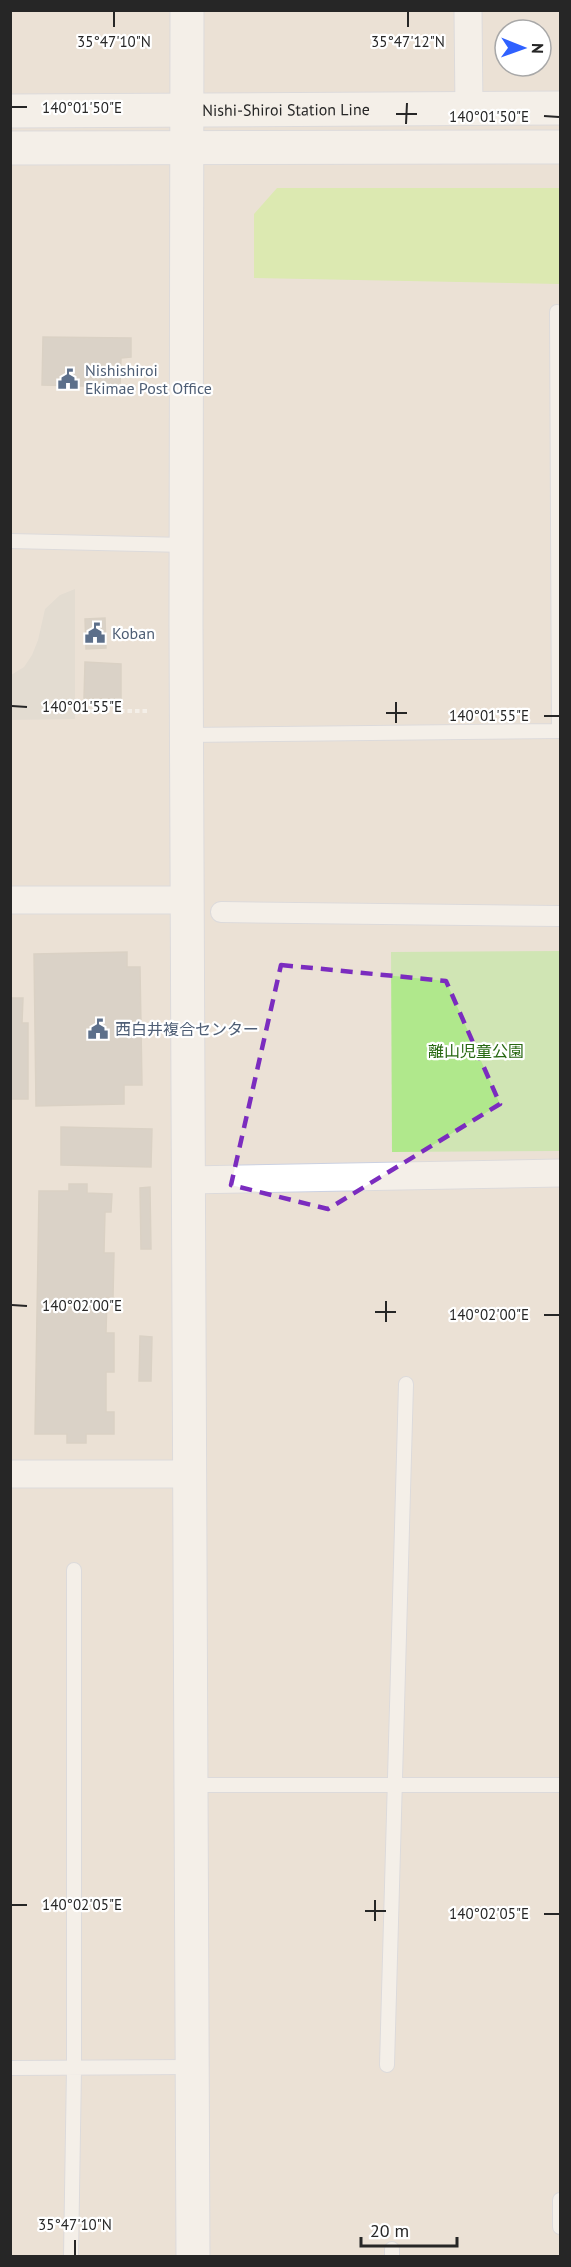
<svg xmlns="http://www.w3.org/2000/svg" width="571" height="2267" font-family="'PT Sans','Noto Sans JP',sans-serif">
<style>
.green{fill:#b0e88c}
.pitch{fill:#c9f186}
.plaza{fill:#dad5cd}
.building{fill:#c6beb6;stroke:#c6bdb0;stroke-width:1.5}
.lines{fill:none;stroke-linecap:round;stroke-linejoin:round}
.service-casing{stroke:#cbd1e2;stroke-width:16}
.pedestrian-casing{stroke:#cbd1e2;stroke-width:22}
.minor-casing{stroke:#cbd1e2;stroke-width:29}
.tertiary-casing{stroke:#cbd1e2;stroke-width:35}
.secondary-casing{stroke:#cbd1e2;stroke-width:35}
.path{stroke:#fff;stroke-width:4;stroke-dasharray:4.5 3;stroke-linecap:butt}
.service{stroke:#fff;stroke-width:14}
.pedestrian{stroke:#fff;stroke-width:20}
.minor{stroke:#fff;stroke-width:27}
.tertiary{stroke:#fff;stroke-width:33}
.secondary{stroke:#fff;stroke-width:33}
.marked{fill:none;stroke:#7b2cbf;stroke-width:4.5;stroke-dasharray:12 8;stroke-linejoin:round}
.ticks{fill:none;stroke:#262626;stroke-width:2}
.labels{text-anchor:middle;stroke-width:4.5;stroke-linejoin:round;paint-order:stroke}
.street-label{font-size:16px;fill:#262626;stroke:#fff}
.service-label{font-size:16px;fill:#4e5e75;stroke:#fff;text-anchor:start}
.park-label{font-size:16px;fill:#286812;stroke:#fff}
.ticks-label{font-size:15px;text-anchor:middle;fill:#262626;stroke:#fff;stroke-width:4.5;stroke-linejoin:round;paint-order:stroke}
</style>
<rect width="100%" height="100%" fill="#ebe1d6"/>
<path class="green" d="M 560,951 L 560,1151 L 392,1152 L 391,952 Z"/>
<path class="pitch" d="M 277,188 L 560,188 L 560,284 L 254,278 L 254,214 Z"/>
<path class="plaza" d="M 75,589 L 75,719 L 11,720 L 11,675 L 24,667 L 32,655 L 38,640 L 45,609 L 60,595 Z"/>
<path class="building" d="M 43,337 L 131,338 L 131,357 L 121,358 L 120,387 L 42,385 Z
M 105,618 L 106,648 L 86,649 L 85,619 Z
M 85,662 L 121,664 L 121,699 L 84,698 Z
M 127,952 L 127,967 L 140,967 L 142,1085 L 124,1085 L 124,1104 L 36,1106 L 34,954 Z
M 10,998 L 23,998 L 22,1023 L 28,1023 L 28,1099 L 10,1099 Z
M 61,1127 L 152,1129 L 151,1167 L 61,1165 Z
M 69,1184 L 87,1184 L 87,1193 L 112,1194 L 111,1212 L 105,1212 L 104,1253 L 114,1253 L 113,1298 L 107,1297 L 106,1333 L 114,1333 L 114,1372 L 106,1372 L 106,1412 L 114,1412 L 114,1434 L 86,1434 L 86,1443 L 67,1443 L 67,1434 L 35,1434 L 39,1191 L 69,1191 Z
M 150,1187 L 151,1249 L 141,1249 L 140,1188 Z
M 140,1336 L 152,1337 L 151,1381 L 139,1381 Z"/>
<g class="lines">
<g class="service-casing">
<path id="service" d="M 10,541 L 186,545
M 187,735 L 559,731 L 557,312
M 192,1785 L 560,1785
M 387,2065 L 406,1384
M 10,2068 L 192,2067
M 560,2227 L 560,2200
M 71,2256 L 74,2068 L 74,1570
M 392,2256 L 392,2249"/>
</g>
<g class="pedestrian-casing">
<path id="pedestrian" d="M 221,912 L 560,916"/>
</g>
<g class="minor-casing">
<path id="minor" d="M 468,10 L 469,109
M 10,900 L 188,900
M 189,1180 L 560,1173
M 10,1474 L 191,1474"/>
</g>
<g class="tertiary-casing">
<path id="tertiary" d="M 187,10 L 186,626 L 193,2256"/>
</g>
<g class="secondary-casing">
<g id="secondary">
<path id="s1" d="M 10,111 L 560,108"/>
<path d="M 10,148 L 560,147"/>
</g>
</g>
<path class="path" d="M 75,711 L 148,711"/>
<use href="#service" class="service"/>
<use href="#pedestrian" class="pedestrian"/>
<use href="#minor" class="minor"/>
<use href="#tertiary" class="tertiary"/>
<use href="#secondary" class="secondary"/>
</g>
<path d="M0 0H571V2267H0ZM 281,965 L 446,981 L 500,1104 L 328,1209 L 231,1185 Z" fill="#ebe1d6" fill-opacity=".55" fill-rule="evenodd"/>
<path class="marked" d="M 281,965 L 446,981 L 500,1104 L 328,1209 L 231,1185 Z"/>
<path class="ticks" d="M 114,27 L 114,12M 408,27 L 408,12M 12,107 L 27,107M 396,114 L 417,114M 544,116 L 559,117M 406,124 L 407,103M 12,706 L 27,707M 386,713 L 407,713M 544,716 L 559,716M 396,723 L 396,702M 12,1305 L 27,1306M 375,1312 L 396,1312M 544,1315 L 559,1315M 386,1322 L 386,1301M 12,1905 L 27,1905M 365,1911 L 386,1911M 544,1914 L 559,1914M 375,1921 L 375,1900M 75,2255 L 75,2240"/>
<defs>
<g id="civic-bare" transform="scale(1.62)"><path d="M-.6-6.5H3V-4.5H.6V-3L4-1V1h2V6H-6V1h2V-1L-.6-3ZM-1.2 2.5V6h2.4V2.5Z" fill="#5c6f8a" stroke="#fff" stroke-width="2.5" paint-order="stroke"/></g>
</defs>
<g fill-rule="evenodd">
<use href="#civic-bare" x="68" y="379"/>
<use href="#civic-bare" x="95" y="633"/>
<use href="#civic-bare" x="98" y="1029"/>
</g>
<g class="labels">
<g class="street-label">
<text dy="6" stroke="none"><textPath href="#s1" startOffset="276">Nishi-Shiroi Station Line</textPath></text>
</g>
<g class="service-label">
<text x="85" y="376">Nishishiroi<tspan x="85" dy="18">Ekimae Post Office</tspan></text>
<text x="112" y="639">Koban</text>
<text x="115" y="1035">西白井複合センター</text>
</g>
<g class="park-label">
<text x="476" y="1057">離山児童公園</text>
</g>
</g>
<g class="ticks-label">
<text x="114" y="47">35°47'10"N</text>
<text x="408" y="47">35°47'12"N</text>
<text x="82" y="113">140°01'50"E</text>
<text x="489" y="122">140°01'50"E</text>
<text x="82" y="712">140°01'55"E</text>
<text x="489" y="721">140°01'55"E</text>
<text x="82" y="1311">140°02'00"E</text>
<text x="489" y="1320">140°02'00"E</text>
<text x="82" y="1910">140°02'05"E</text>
<text x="489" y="1919">140°02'05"E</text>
<text x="75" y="2230">35°47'10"N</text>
</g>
<rect width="571" height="2267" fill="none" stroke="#262626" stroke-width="24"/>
<g transform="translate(523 48) rotate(91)"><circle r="28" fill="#ffffff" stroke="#a8a8a8" stroke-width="1.5"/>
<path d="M0-4.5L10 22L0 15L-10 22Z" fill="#2f61ff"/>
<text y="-9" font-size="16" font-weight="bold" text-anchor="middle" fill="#262626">N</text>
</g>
<path d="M361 2237v9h96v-9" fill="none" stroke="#262626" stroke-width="3"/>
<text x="370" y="2237" font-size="18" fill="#262626" stroke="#ffffff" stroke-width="4.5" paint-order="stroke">20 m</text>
</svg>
